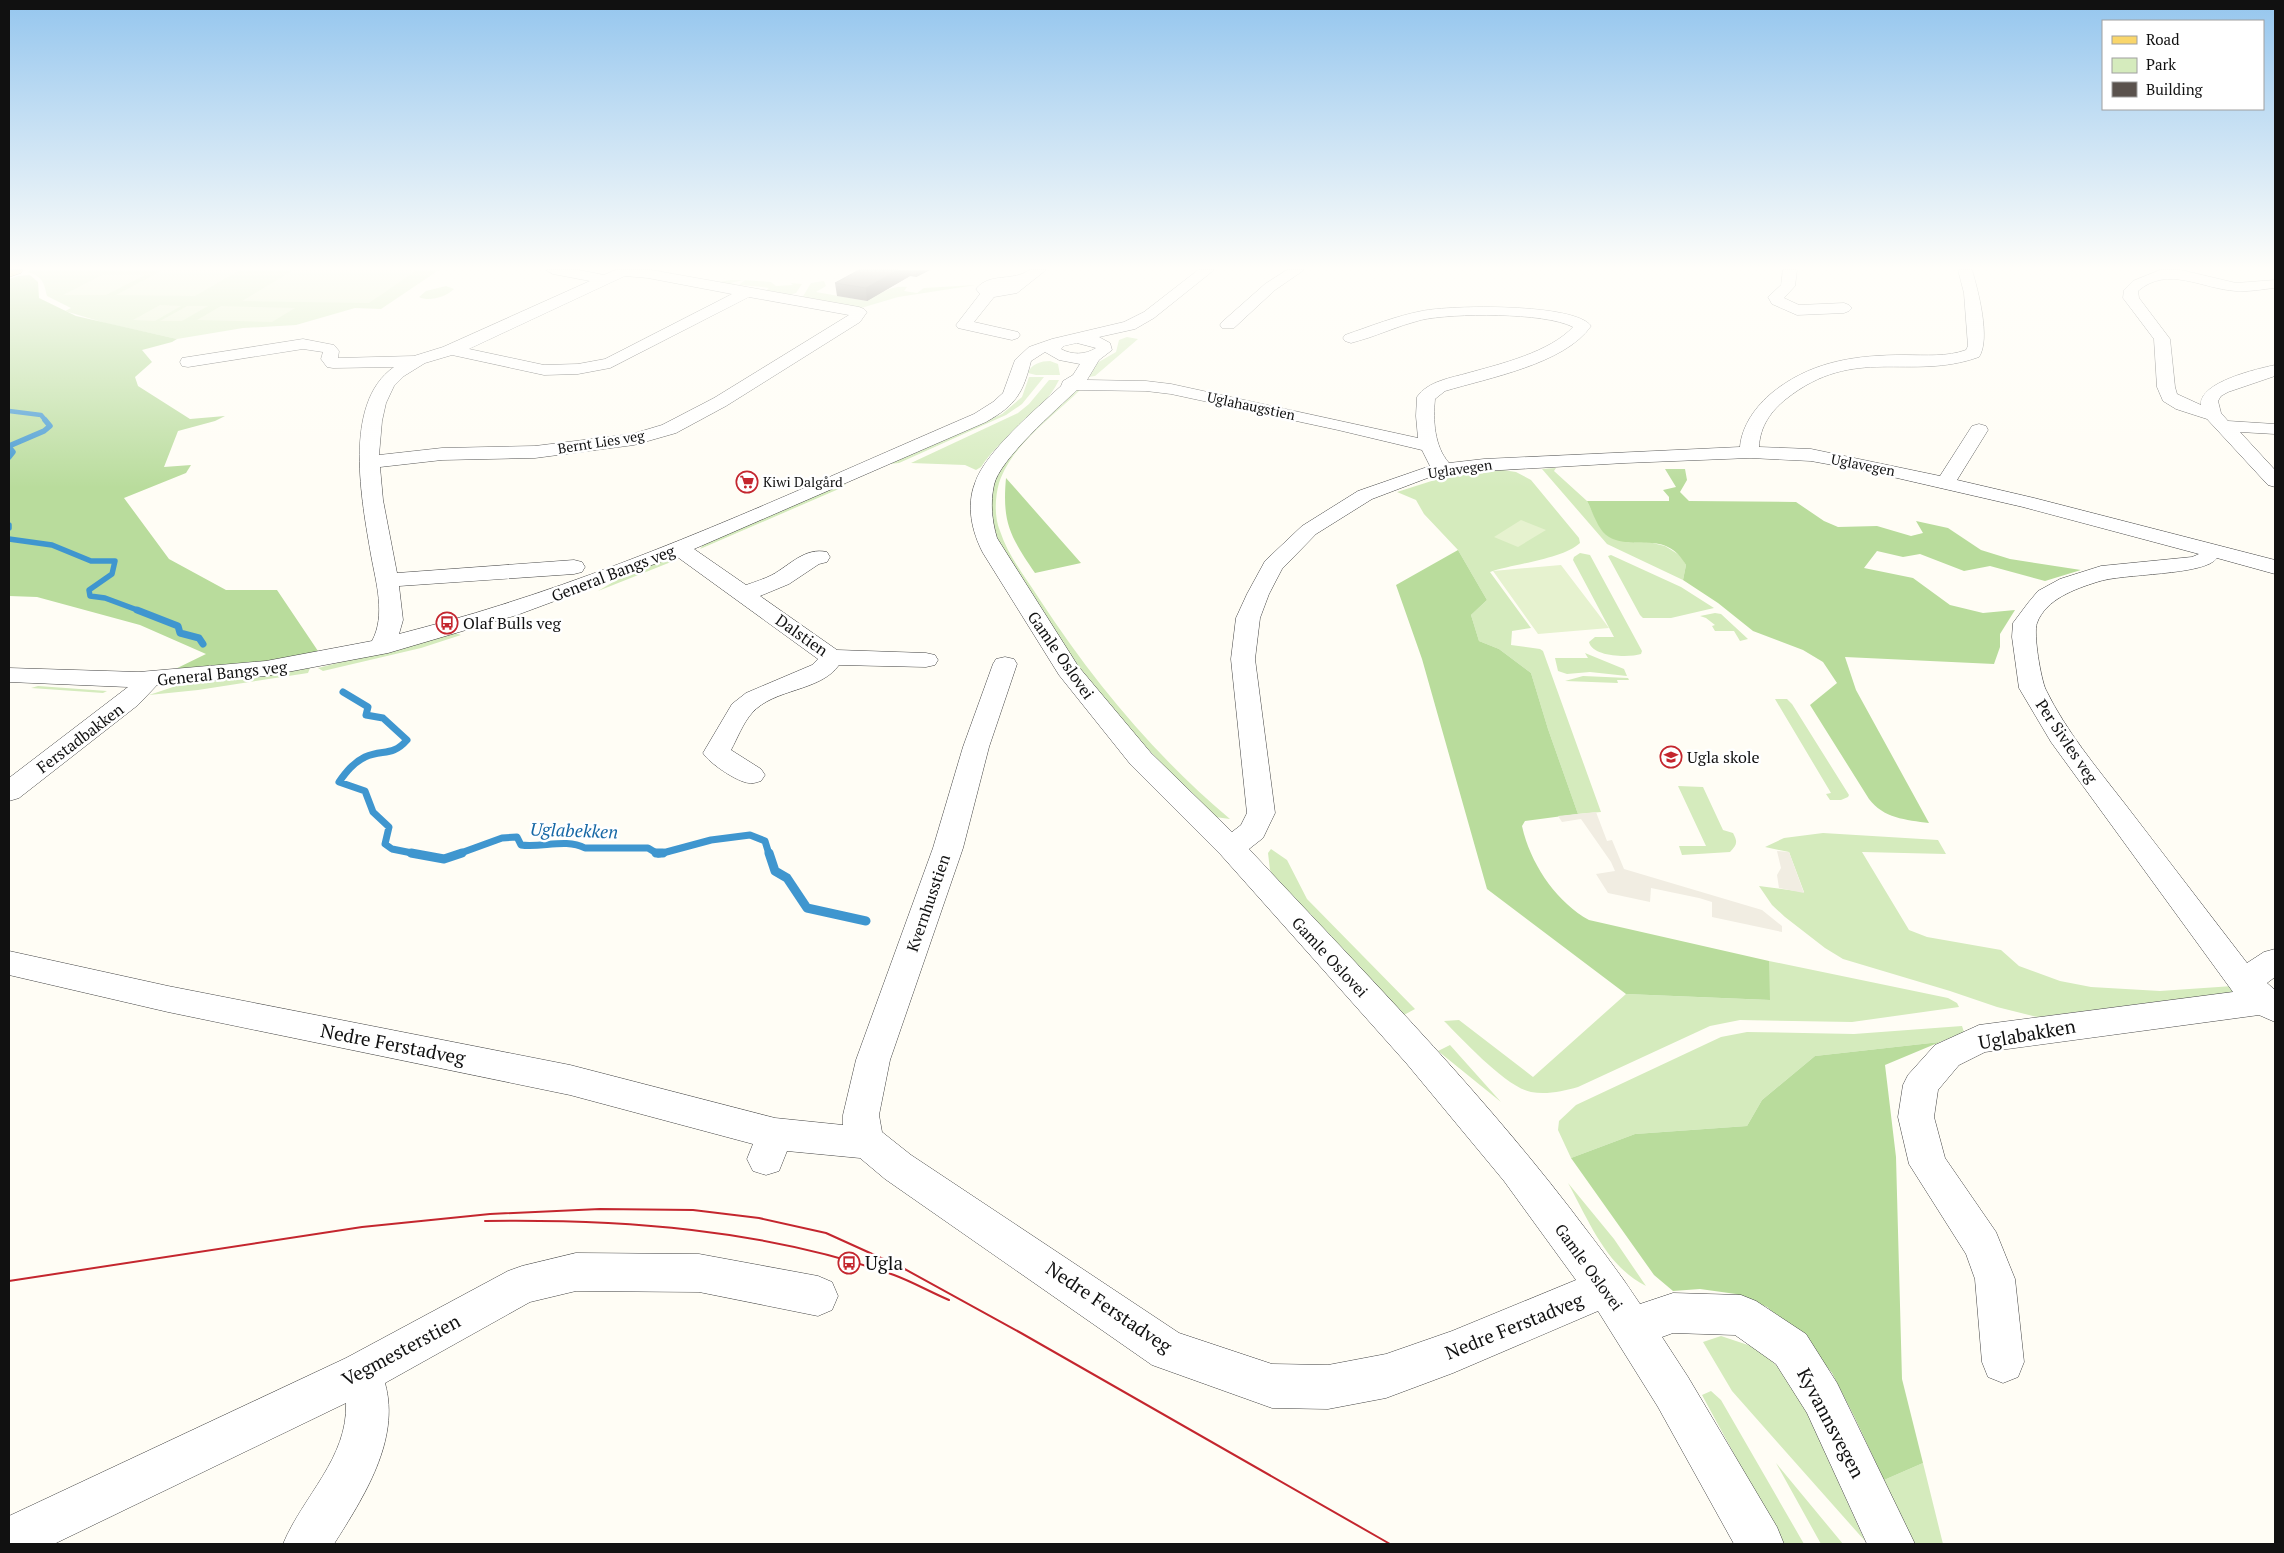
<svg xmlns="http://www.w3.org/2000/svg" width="2284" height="1553" font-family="'PT Serif',serif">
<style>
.green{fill:#d5ebbd}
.forest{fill:#b9dc9c}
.pitch{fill:#e6f2cf}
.plaza{fill:#f1ede2}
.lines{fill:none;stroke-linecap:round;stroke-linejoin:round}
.stream-far3{stroke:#3f96cf;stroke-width:4.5}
.stream-far2{stroke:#3f96cf;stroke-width:5.5}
.stream-far1{stroke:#3f96cf;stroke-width:7}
.stream{stroke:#3f96cf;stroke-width:9}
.minor-casing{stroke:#444;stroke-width:1}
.major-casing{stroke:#222;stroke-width:1}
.minor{fill:#fff;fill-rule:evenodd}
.major{fill:#f9d66b;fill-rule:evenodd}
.tram{stroke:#c4262e;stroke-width:2}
.wall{fill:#4d4742}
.shaded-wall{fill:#3f3936}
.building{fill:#5a524d;stroke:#3f3936}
.labels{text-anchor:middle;stroke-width:5;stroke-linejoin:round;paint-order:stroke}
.far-street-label{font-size:14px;fill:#111;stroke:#fff}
.far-poi-label{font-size:14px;fill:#111;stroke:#fff;text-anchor:start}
.street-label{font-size:16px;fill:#111;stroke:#fff}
.poi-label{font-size:16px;fill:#111;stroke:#fff;text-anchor:start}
.water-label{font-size:18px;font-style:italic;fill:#1768a6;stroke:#fff}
.near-street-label{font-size:19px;fill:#111;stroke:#fff}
.near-poi-label{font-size:19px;fill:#111;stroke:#fff;text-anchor:start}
</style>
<rect width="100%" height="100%" fill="#fffdf5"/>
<path class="green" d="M 31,270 L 439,270 L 381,309 L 355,308 L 296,325 L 243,328 L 177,339 L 105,323 L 65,311 L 71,308 L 47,296 C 44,282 42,276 27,272 Z
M 731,280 L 743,280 L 731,283 L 739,285 L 745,280 L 771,282 L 776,286 L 793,285 L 791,283 L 802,284 L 796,293 L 788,295 L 765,291 L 769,288 C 751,285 736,286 718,282 Z
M 824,281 L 826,286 L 816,292 L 867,301 C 880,293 892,285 907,287 L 904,291 L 917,293 L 924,288 L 976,285 L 898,297 L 861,308 L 802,298 L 811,283 Z
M 446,286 L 454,289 C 446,297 429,302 419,297 L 426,291 Z
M 1127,337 L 1138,339 L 1095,376 L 1088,377 L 1097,363 L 1116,352 L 1119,340 Z
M 1050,361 L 1058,364 L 1060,375 L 1036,375 L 1028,373 C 1031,364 1041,361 1050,361 Z
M 1029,377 L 1044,377 L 1022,404 L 1006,415 L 899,463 L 889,464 L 1002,414 L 1022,397 Z
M 1049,380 L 1059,380 C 1042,415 1002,434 981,467 L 976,470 L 965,465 L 911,463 L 1018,413 L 1029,404 Z
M 1077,389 L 1081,389 C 1053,417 1012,444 999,483 C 995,497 994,517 1000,531 C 1008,556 1026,578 1040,600 C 1093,681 1155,756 1230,819 L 1215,817 L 1208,811 C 1170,771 1129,732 1094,689 C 1069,658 1048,623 1027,589 C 1009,560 986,531 991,496 C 997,454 1048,416 1077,389 Z
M 1556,468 L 1554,471 L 1587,501 L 1599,525 L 1622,541 L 1644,541 L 1665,546 L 1681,556 L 1686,565 L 1683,580 L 1607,544 L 1542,469 Z
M 1503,470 L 1516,472 L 1531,480 L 1579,538 L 1580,543 C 1563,559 1513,564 1490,572 L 1531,628 L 1512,631 L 1511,645 L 1540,649 L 1543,651 L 1601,812 L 1578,814 L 1548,729 L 1531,673 L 1499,649 L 1479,641 L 1471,615 L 1487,600 L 1458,550 L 1424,514 L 1416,500 L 1397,492 L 1441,478 Z
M 843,482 L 846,484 L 841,488 L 700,549 L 703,545 Z
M 1580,553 L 1590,555 L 1642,651 L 1641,654 C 1629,658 1592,657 1589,642 L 1595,637 L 1614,637 L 1573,560 L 1574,557 Z
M 1611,555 L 1681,587 L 1714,608 L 1671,618 L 1643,618 L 1640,615 L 1608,556 Z
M 665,561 L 671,562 L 598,591 C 618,579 641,564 665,561 Z
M 1715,613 L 1721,614 L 1748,639 L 1740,641 L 1734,631 L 1715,631 L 1712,626 L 1715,625 L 1706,618 L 1700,616 Z
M 455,633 L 461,635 L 421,648 L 323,671 L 318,668 Z
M 1585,653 L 1624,669 L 1627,676 L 1590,672 L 1567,674 L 1558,671 L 1555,658 L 1588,658 Z
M 310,668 L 308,673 L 198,690 L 149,695 L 176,686 Z
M 1583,676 L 1628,678 L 1629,680 L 1617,680 L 1618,683 L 1565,681 Z
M 38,686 L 107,691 L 103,693 L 31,688 Z
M 1775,699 L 1787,699 L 1792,704 L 1849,795 L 1848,797 L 1841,800 L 1830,800 L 1826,794 L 1831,793 Z
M 1678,786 L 1703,787 L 1723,830 L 1733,833 C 1738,842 1737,845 1730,852 L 1682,855 L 1679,846 L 1706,846 Z
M 1823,833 L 1938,840 L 1946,854 L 1862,852 L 1909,930 L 1927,937 L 2001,950 L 2019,966 L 2060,981 L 2091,987 L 2160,991 L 2233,986 L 2233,992 L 2037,1017 L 1997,1007 L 1950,991 L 1843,959 L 1825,948 L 1785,917 L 1772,905 L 1759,886 L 1804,892 L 1789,852 L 1765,847 L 1784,838 Z
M 1271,849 L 1287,860 L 1307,899 L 1415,1009 L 1402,1016 L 1275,878 L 1270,870 L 1268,853 Z
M 1769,961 L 1948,998 L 1957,1003 L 1959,1007 L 1852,1022 L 1740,1020 L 1710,1026 L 1578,1087 C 1563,1091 1547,1095 1531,1092 C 1506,1087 1463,1040 1444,1021 L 1459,1020 L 1533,1077 L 1626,994 L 1769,1000 Z
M 1962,1026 L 1964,1032 L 1940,1042 L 1815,1056 L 1762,1100 L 1747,1126 L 1635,1134 L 1571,1158 L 1558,1130 L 1559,1121 L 1576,1105 L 1721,1037 L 1747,1032 L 1854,1034 Z
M 1450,1045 L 1501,1102 L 1438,1051 Z
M 1568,1183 L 1614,1239 L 1646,1286 C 1606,1266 1589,1221 1568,1183 Z
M 1721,1336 L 1751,1346 L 1769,1358 L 1785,1375 L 1803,1404 L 1865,1541 L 1732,1391 L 1703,1342 Z
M 1711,1391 L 1721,1400 L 1804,1544 L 1783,1544 L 1702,1395 Z
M 1776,1463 L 1843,1544 L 1821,1544 Z
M 1923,1463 L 1943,1544 L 1913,1544 L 1884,1480 Z"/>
<path class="forest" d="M 30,275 L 38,282 L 39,298 L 76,316 L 177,339 L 172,342 L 142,350 L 152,362 L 135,377 L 138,386 L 190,419 L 225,416 L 215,421 L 178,431 L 164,467 L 191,465 L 186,473 L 124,498 L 169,559 L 226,590 L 277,590 L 318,651 L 300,657 L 165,674 L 206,654 L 140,625 L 37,597 L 9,596 L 9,279 L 18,276 Z
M 1665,469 L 1685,469 L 1687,480 L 1680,492 L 1689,501 L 1796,502 L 1824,521 L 1838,527 L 1877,526 L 1911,536 L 1923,533 L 1916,521 L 1948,528 L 1981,550 L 2010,559 L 2081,570 L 2045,581 L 1990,566 L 1964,571 L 1920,554 L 1903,557 L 1877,551 L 1864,568 L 1913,578 L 1950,605 L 1983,613 L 2015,610 L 2000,634 L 2000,647 L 1994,664 L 1845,657 L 1856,690 L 1929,823 C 1906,820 1883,818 1869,799 L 1810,705 L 1837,683 L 1823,662 L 1803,650 L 1753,631 L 1718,603 L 1683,580 L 1686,565 C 1666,529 1633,551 1609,537 C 1598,531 1593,512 1587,501 L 1669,501 L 1669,497 L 1663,490 L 1676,487 Z
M 1006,478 L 1081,563 L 1035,573 C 1010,536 1002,523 1006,478 Z
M 1458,550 L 1487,600 L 1471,615 L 1479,641 L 1499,649 L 1531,673 L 1548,729 L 1578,814 L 1525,821 L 1522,826 C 1530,863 1556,902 1589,920 L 1769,961 L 1770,1000 L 1626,994 L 1487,889 L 1422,659 L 1396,585 Z
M 1940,1042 L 1885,1065 L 1896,1157 L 1902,1379 L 1923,1463 L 1884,1480 L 1854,1416 L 1832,1373 L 1805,1341 L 1767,1307 L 1736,1294 L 1700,1289 L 1673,1291 L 1654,1275 L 1571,1158 L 1635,1134 L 1747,1126 L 1762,1100 L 1815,1056 Z"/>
<path class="pitch" d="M 163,270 L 240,270 L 195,296 L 116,295 Z
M 294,270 L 417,270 L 369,303 L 242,301 Z
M 102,275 L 145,275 L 106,295 L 63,295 Z
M 160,305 L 181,306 L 155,321 L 133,320 Z
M 187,306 L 208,306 L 182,321 L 160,321 Z
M 221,306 L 295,308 L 272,322 L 197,320 Z
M 1521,520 L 1546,530 L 1518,547 L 1494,537 Z
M 1561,565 L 1609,628 L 1538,634 L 1493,571 Z"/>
<path class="plaza" d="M 1596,812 L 1607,841 L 1612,840 L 1624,869 L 1762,910 L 1782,926 L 1782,932 L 1712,917 L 1712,902 L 1699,898 L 1651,888 L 1650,902 L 1608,893 L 1596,874 L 1615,871 L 1611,862 L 1581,819 L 1562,822 L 1558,816 Z
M 1777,851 L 1789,852 L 1804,893 L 1779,888 L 1777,875 L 1781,868 Z"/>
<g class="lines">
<path class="stream-far3" d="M 9,411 L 41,415 L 46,421"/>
<path class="stream-far2" d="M 9,446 L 44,431 L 50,426 L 45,420
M 9,447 L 13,452 L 9,457
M 9,525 L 9,528
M 9,539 L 52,545 L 91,561 L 115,561 L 112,574 L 89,590 L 90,596 L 105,598 L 140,611"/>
<path class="stream-far1" d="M 137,610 L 178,626 L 180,633 L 199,638 L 203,644
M 343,692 L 368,707 L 366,715 L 383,718 L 407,740 C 392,757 383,749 365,757 C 353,763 346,772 339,782 L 365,791 L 373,812 L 389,827 L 385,844 L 392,849 L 417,854
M 458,854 L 502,838 L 517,837 L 521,845 C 542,848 566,838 585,848 L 648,848 L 658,854
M 659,854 L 711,840 L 750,835 L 765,841 L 769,854"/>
<path class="stream" d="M 411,853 L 444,859 L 462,853
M 656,853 L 663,853
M 769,853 L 775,871 L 787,878 L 807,908 L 866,921"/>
<g class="minor-casing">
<path id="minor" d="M 546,270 L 579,270 L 604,275 L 615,270 L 651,270 L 859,307 L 864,309 L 867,312 L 860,322 L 726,406 L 676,433 L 634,445 L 535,458 L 442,460 L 380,467 L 383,500 L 397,573 L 574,560 L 582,562 L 585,567 L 582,572 L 574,574 L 399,586 L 403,620 L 399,634 C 433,625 467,616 501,605 C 663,554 818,481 974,414 L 993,402 L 1003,393 L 1015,360 L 1029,347 L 1052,339 L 1124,322 L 1144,312 L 1198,270 L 1214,270 L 1154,318 L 1135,329 L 1099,337 L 1110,343 L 1112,350 L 1099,360 L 1087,380 L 1146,381 L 1171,384 L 1418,438 L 1416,416 L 1417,397 C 1428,381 1451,378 1468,373 C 1501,364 1550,352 1573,327 C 1544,312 1453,313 1421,320 C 1397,326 1375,337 1351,343 L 1345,341 L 1343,338 L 1345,335 C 1371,326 1396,316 1422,311 C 1450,305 1575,303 1591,326 C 1565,364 1488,378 1445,391 L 1435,399 C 1433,420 1434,446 1449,463 L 1484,459 L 1740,447 C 1742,425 1756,406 1773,392 C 1812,361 1856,355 1905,355 C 1926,355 1947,357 1966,350 L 1968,346 L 1964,293 L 1958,270 L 1972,270 C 1978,290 1991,339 1979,357 C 1909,382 1855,344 1786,399 C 1771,411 1760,426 1759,447 L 1811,449 L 1940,476 L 1972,426 L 1979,424 L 1986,426 L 1988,430 L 1957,480 L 2034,498 L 2275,560 L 2275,574 L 2217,558 C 2205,576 2122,573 2097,582 C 2075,589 2046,599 2037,623 C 2033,633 2041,680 2046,690 C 2066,731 2097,768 2125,804 C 2166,857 2206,910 2247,963 L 2264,952 L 2275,949 L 2275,977 L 2267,983 L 2275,990 L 2275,1022 L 2259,1015 L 1985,1052 L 1959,1065 L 1938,1090 L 1934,1117 L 1945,1158 L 1996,1232 L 2015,1279 L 2024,1362 L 2018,1377 L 2003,1383 L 1988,1377 L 1982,1362 L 1975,1279 L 1966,1254 L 1909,1164 L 1898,1117 L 1903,1085 L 1908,1075 L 1935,1045 L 1979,1025 L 2233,992 L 2051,742 L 2019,688 L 2012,637 L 2013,623 L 2028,603 L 2038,591 L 2060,579 L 2101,566 L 2192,557 L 2199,554 L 2023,507 L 1871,472 L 1811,461 L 1750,458 L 1625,463 L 1484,471 L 1430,477 L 1372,499 L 1316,534 L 1282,569 L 1269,594 L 1260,618 L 1255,659 L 1275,813 L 1263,838 L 1249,849 C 1358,966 1471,1080 1569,1207 C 1593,1239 1618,1270 1640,1304 L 1673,1293 L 1741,1295 L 1756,1301 L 1806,1334 L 1837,1383 L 1915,1544 L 1867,1544 L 1807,1413 L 1776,1364 L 1735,1335 L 1673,1333 L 1662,1337 L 1688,1377 L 1777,1527 L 1784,1544 L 1734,1544 L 1658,1407 L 1598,1311 L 1453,1373 L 1386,1398 L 1328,1409 L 1272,1408 L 1152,1365 L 885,1179 L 860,1158 L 787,1151 L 779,1171 L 766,1175 L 753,1171 L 747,1159 L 753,1144 L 570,1095 L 168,1012 L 9,975 L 9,951 L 168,986 L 570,1065 L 775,1118 L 843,1125 L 843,1115 L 856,1060 L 933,848 L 963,747 L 993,664 L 996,659 L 1005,657 L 1014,659 L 1017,664 L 989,747 L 963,848 L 890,1060 L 879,1115 L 882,1132 L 911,1155 L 1179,1333 L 1272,1364 L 1328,1365 L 1386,1354 L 1452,1331 L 1576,1280 L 1504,1181 L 1407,1064 L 1221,855 L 1131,765 L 1059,675 L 983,553 C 972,532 966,506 975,483 C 985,452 1036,409 1061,386 L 1063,381 L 1073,375 L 1080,364 L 1059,360 L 1045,352 L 1031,361 C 1023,393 1016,405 986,422 L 694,549 L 746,585 C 755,582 764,579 772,575 C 790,565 805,547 827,552 L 830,557 L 827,562 L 819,564 L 789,584 L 760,596 L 837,650 L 926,653 L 935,655 L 938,660 L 935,665 L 926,667 L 839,665 C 820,692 774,688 752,713 C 743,723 737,739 731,750 L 761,769 L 765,775 L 761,781 C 757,782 753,784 749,783 C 737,782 709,763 703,753 L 732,704 L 746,693 L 812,665 L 818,659 L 676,556 L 517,615 L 388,653 L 266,676 L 157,685 L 138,705 L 19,798 L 9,801 L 9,778 L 128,687 L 9,682 L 9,668 L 139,672 L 266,661 L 372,641 C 386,615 376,583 371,555 C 362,502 342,403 394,367 L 333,368 L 327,367 L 321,359 L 323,352 L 303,349 L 188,367 L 182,366 L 180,362 L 182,358 L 303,339 L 334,345 L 339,351 L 338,358 L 414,356 L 443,347 L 590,281 L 553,274 ZM 625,276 L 648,278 L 732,294 L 605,359 L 578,364 L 544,365 L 469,349 ZM 749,297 L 849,315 L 714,398 L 662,425 L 632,434 L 535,446 L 442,448 L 379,455 L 382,421 L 386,403 L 394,386 L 404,376 L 425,363 L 452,355 L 544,375 L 578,374 L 610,368 ZM 1077,343 L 1096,348 C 1085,355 1072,355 1061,349 L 1064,346 ZM 1077,390 L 1146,391 L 1171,394 L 1338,430 L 1422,450 L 1430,466 L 1358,491 L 1302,526 L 1265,561 L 1247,594 L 1236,618 L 1231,659 L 1247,813 L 1241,825 L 1232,832 L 1151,753 L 1078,666 L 997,538 C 992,521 990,503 994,485 C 999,460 1057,409 1077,390 Z
M 1029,270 L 1046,270 L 1017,293 L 994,297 L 974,322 L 1018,332 L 1020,335 L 1018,338 L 1012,340 L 958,328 L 956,325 L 980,294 L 976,289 C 989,272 1014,282 1029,270 Z
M 1287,270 L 1304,270 L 1275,290 L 1234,328 L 1222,328 L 1220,325 L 1222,322 L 1265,284 Z
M 1783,270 L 1797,270 L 1795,286 L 1784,298 L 1799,305 L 1844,303 L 1849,305 L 1852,308 L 1849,311 L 1844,313 L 1797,315 L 1772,304 L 1768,297 L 1781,285 Z
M 2160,270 L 2181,270 L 2236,283 L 2275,280 L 2275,288 C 2263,289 2249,292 2236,291 C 2202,289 2168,265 2138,291 L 2139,298 L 2170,339 L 2175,387 L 2177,394 L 2201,405 C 2199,382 2257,369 2275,365 L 2275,376 L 2228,392 L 2221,396 L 2218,401 L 2221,413 L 2228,421 L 2275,424 L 2275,434 L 2240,432 L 2275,470 L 2275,487 L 2268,485 L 2207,419 L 2176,409 L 2163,401 L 2157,387 L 2154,339 L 2123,298 L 2124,290 L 2133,281 Z
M 576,1253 L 699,1254 L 818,1276 L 832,1282 L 838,1296 L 832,1310 L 818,1316 L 699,1292 L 576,1291 L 530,1302 L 385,1383 C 401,1440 363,1498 334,1544 L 283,1544 C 303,1496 348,1458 346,1403 L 54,1544 L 9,1544 L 9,1516 L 346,1358 L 508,1271 L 522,1266 Z"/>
</g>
<g class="major-casing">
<path id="major" d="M 9,270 L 23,270 L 21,273 L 9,277 Z"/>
</g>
<use href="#minor" class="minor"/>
<use href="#major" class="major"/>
<path class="tram" d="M 485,1221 C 622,1219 763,1229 894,1275 C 913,1282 930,1292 949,1300
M 9,1281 L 362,1227 L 490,1214 L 600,1209 L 693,1210 L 759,1218 L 826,1233 L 901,1267 L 1021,1333 L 1390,1544"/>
</g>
<path class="wall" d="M 859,270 L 930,270 L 916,277 L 910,276 L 867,301 L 837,296 L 835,283 Z"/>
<path class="shaded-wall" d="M 898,270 L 910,270 L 910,276 L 867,301 L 866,288 Z
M 916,270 L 930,270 L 916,277 Z"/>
<path class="building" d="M 859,270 L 898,270 L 866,288 L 835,283 Z"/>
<linearGradient id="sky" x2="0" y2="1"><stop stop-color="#95c6ee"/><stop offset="0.55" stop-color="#fffefa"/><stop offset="1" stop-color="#fffefa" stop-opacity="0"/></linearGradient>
<rect width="2284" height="488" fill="url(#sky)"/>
<defs>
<g id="supermarket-ring" transform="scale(1.125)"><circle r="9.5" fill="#fff" stroke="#c4262e" stroke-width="1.5"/><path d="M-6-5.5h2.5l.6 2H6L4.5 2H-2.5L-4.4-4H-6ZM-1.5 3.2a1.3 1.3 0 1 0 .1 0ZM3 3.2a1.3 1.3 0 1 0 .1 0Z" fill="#c4262e"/></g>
<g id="bus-ring" transform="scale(1.125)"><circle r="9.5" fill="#fff" stroke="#c4262e" stroke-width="1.5"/><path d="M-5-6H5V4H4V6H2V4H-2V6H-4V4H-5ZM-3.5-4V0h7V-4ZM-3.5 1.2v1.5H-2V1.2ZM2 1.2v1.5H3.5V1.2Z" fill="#c4262e"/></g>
<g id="school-ring" transform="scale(1.125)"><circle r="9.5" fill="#fff" stroke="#c4262e" stroke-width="1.5"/><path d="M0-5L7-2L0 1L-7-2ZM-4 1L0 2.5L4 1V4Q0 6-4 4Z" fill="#c4262e"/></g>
</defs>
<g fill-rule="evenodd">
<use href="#supermarket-ring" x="747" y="482"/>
<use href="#bus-ring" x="447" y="623"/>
<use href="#school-ring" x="1671" y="757"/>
<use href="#bus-ring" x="849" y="1263"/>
</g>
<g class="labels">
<g class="far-street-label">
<text transform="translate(1251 406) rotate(12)" y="5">Uglahaugstien</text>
<text transform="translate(601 442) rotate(-9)" y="5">Bernt Lies veg</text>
<text transform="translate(1863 465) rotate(11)" y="5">Uglavegen</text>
<text transform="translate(1460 469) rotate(-8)" y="5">Uglavegen</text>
</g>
<g class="far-poi-label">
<text x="763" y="487">Kiwi Dalgård</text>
</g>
<g class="street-label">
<text transform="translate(613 573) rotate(-21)" y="6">General Bangs veg</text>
<text transform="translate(802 635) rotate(35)" y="6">Dalstien</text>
<text transform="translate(1061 655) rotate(55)" y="6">Gamle Oslovei</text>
<text transform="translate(222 673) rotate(-6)" y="6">General Bangs veg</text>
<text transform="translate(80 738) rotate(-37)" y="6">Ferstadbakken</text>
<text transform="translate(2067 741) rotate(56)" y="6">Per Sivles veg</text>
<text transform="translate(928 903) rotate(-71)" y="6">Kvernhusstien</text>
<text transform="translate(1330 957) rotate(47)" y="6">Gamle Oslovei</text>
<text transform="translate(1589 1267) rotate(54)" y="6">Gamle Oslovei</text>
</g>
<g class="poi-label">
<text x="463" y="629">Olaf Bulls veg</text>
<text x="1687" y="763">Ugla skole</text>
</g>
<g class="water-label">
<text transform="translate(574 831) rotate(2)" y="6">Uglabekken</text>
</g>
<g class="near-street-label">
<text transform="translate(2027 1034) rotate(-10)" y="7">Uglabakken</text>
<text transform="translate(393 1044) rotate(11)" y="7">Nedre Ferstadveg</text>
<text transform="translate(1109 1307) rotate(34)" y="7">Nedre Ferstadveg</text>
<text transform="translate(1514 1326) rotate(-22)" y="7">Nedre Ferstadveg</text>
<text transform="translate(401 1350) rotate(-28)" y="7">Vegmesterstien</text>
<text transform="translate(1831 1423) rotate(62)" y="7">Kyvannsvegen</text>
</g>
<g class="near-poi-label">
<text x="865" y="1270">Ugla</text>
</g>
</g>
<rect width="2284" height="1553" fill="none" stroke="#111111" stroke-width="20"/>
<rect x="2102" y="20" width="162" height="90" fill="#ffffff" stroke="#a0a0a0"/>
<rect x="2112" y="36" width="25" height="8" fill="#f9d66b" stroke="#a0a0a0"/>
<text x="2146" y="45" font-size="15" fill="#111111">Road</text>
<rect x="2112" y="58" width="25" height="15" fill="#d5ebbd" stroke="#a0a0a0"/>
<text x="2146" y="70" font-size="15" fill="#111111">Park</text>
<rect x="2112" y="82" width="25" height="15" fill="#5a524d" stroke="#a0a0a0"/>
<text x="2146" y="95" font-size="15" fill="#111111">Building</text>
</svg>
